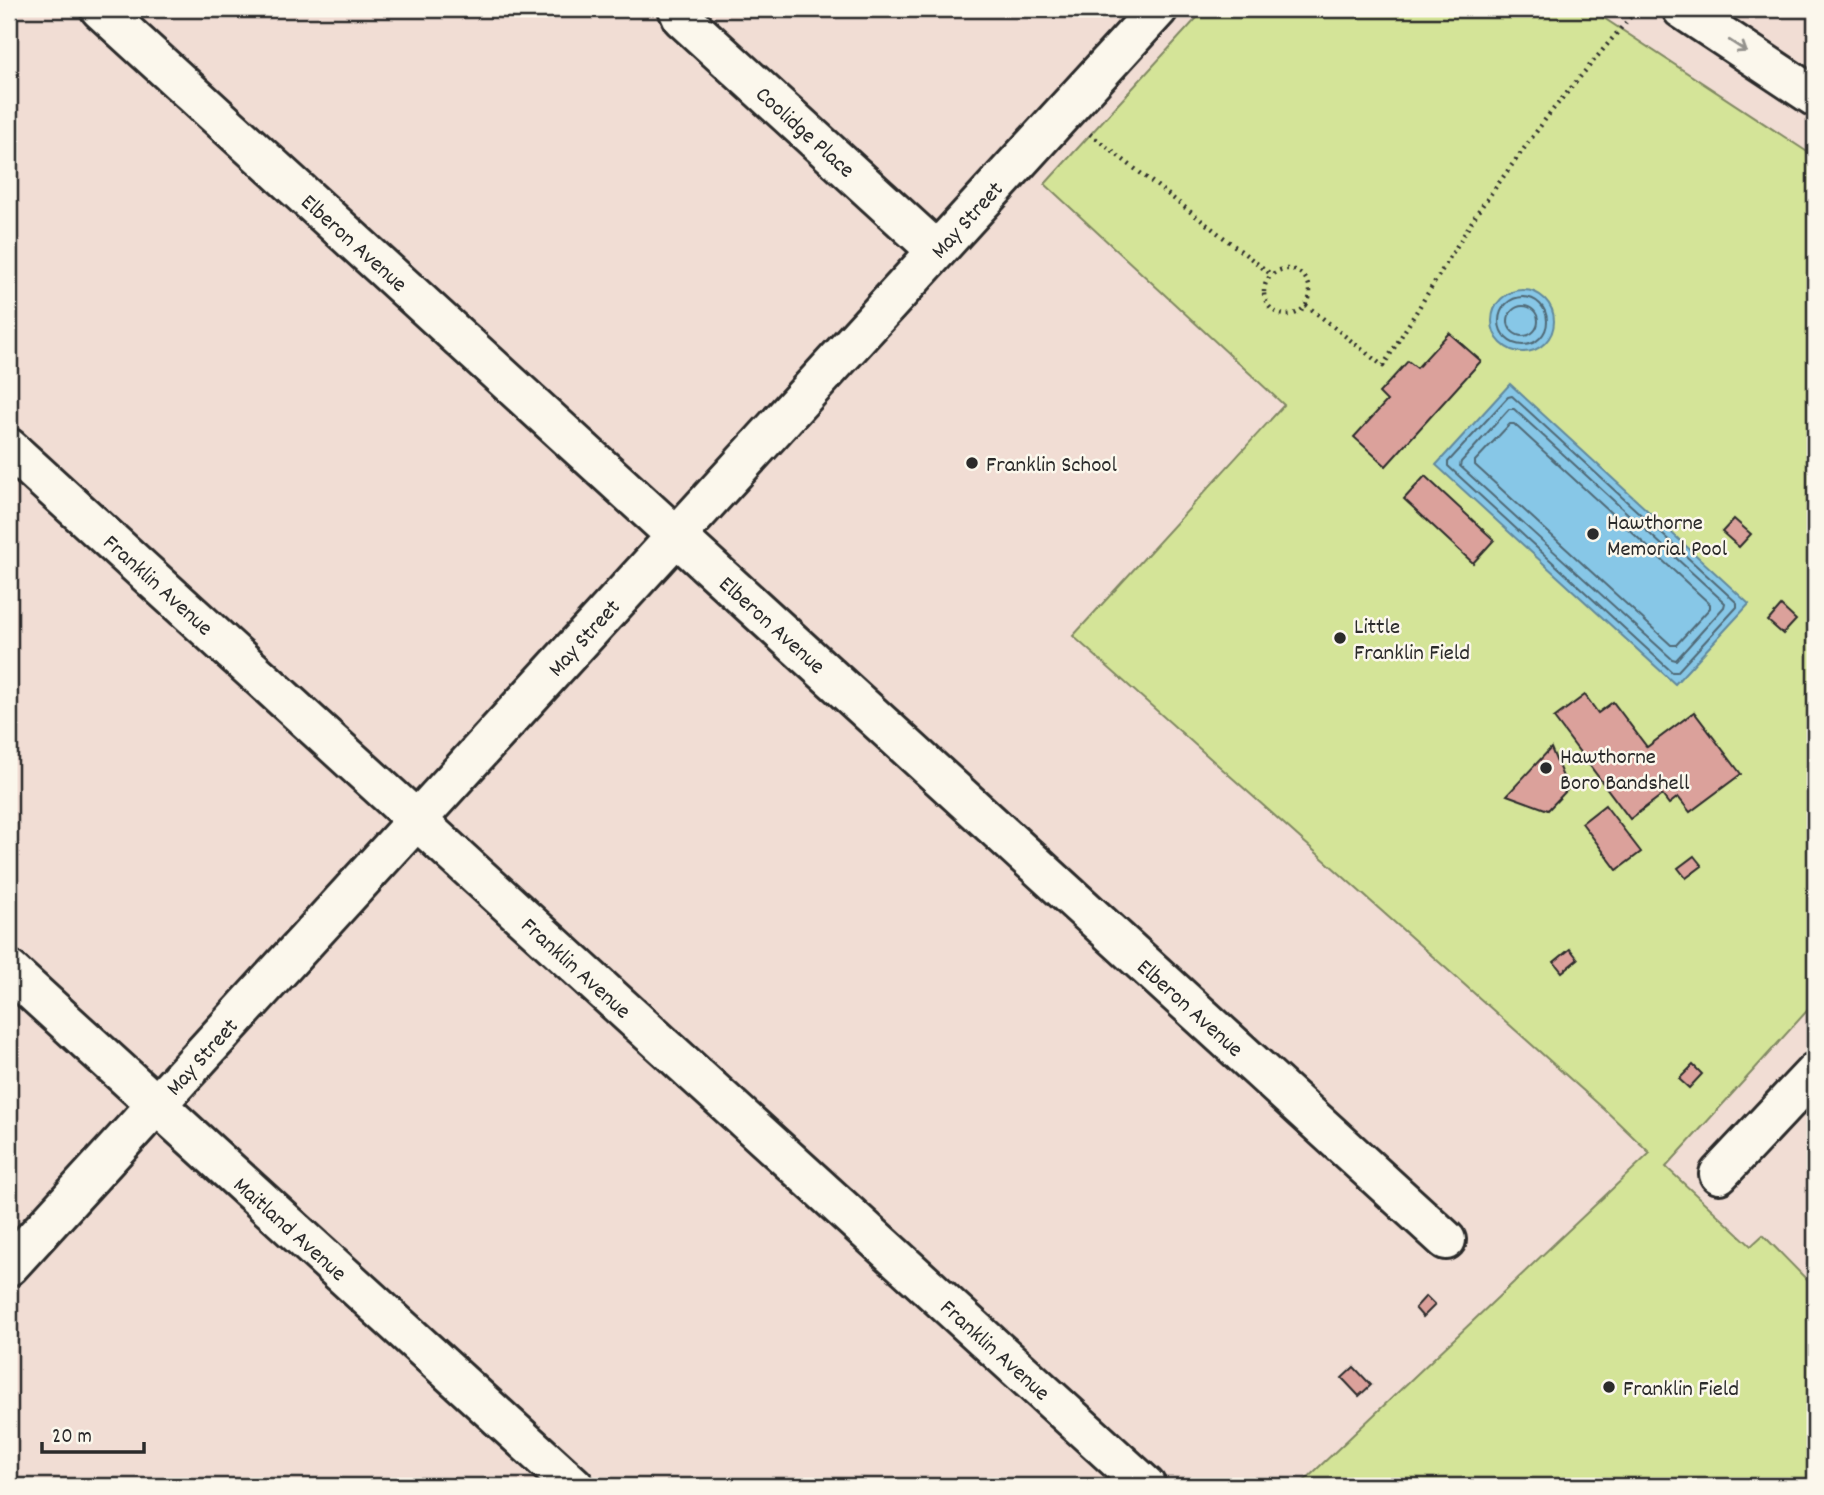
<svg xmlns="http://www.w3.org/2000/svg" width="1824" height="1495" font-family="Dekko,sans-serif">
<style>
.green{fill:#d4e498;stroke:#808862;stroke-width:2}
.water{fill:#87c7e7;stroke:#62899c;stroke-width:2}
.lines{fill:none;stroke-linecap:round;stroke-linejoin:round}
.shore{stroke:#506976;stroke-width:2}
.building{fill:#dba19b;stroke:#2b2b2b;stroke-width:2}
.minor-casing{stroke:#2b2b2b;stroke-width:44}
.path{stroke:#2b2b2b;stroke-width:4.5;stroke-dasharray:2 5;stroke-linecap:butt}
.minor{stroke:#fbf7ec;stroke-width:38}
.oneway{stroke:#93918c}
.poi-dot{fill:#2b2b2b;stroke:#fbf7ec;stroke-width:2.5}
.labels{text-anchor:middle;stroke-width:5;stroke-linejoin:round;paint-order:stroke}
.street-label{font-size:23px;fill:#2b2b2b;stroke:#fbf7ec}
.poi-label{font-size:23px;fill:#2b2b2b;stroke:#fbf7ec;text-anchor:start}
</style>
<rect width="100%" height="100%" fill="#f1ddd4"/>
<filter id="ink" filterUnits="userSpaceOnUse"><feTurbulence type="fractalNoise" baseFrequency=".0143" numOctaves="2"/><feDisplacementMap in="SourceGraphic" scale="14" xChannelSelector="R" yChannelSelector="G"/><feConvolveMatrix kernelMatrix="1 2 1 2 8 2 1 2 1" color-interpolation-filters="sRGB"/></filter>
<g filter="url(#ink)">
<path class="green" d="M 1205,9 L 1590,9 L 1815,157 L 1815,1002 L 1666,1167 L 1751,1246 L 1763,1235 L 1815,1288 L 1815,1486 L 1299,1486 L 1650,1153 L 1604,1109 L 1073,636 L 1284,405 L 1045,184 Z"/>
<path class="water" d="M1492 321a31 31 0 1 1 62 0a31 31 0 1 1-62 0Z
M 1510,384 L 1749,604 L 1675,684 L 1436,465 Z"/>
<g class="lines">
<path class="shore" d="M1499 321a24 24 0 1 1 48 0a24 24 0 1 1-48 0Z
M1508 321a15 15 0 1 1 30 0a15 15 0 1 1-30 0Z
M 1512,396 L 1737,603 L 1737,607 L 1677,672 L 1672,672 L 1448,466 L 1448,462 L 1508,397 Z
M 1509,409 L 1514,409 L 1725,603 L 1724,607 L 1676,660 L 1672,659 L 1460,466 L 1461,462 Z
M 1510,424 L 1514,424 L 1710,604 L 1710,608 L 1676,645 L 1671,645 L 1475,465 L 1475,461 Z"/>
</g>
<path class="building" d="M 1449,333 L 1481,361 L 1386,466 L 1354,437 L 1387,401 L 1379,393 L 1408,361 L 1417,368 Z
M 1425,476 L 1494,540 L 1473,563 L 1404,499 Z
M 1734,519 L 1751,534 L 1739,547 L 1722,532 Z
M 1781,606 L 1796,620 L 1783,634 L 1768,621 Z
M 1585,695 L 1598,713 L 1613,702 L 1647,747 L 1694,712 L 1741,774 L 1690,812 L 1678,797 L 1669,804 L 1662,795 L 1630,819 L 1554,718 Z
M 1551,748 L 1568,789 L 1548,810 L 1507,795 Z
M 1605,805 L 1641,852 L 1617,870 L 1582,823 Z
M 1694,856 L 1702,866 L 1686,878 L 1678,868 Z
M 1570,949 L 1578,959 L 1562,972 L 1554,962 Z
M 1693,1065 L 1702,1074 L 1689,1088 L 1679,1079 Z
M 1426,1296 L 1435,1305 L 1423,1317 L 1415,1308 Z
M 1354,1367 L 1371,1385 L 1359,1396 L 1342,1378 Z"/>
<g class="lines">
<g class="minor-casing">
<path id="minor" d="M 100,9 L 1446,1240
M 678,9 L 682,18 L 937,251
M 1682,9 L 1815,97
M 9,448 L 1146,1486
M 9,970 L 574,1486
M 1719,1174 L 1815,1072
M 9,1266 L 1158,9"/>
</g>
<path class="path" d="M 1090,134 L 1272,275
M1264 292a23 23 0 1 1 46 0a23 23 0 1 1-46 0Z
M 1306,305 L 1383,366 L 1479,210 L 1550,113 L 1637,9"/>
<use href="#minor" class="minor"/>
</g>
<defs><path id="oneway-shaft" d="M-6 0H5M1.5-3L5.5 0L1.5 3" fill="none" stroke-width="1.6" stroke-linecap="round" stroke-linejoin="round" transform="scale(1.75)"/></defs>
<use class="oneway" href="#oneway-shaft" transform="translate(1738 46) rotate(33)"/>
</g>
<g class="poi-dot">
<circle cx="972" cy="463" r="7"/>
<circle cx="1593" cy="534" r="7"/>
<circle cx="1340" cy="638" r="7"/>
<circle cx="1546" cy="768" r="7"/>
<circle cx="1609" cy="1387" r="7"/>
</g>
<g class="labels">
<g class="street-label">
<text transform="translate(806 131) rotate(42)" y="8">Coolidge Place</text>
<text transform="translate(966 219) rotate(-48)" y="8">May Street</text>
<text transform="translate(355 242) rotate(42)" y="8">Elberon Avenue</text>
<text transform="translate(159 584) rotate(42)" y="8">Franklin Avenue</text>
<text transform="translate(773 624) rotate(42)" y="8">Elberon Avenue</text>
<text transform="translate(583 637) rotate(-48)" y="8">May Street</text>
<text transform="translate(577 967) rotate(42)" y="8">Franklin Avenue</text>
<text transform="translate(1191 1007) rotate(42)" y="8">Elberon Avenue</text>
<text transform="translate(201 1056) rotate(-48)" y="8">May Street</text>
<text transform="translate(291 1228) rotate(42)" y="8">Maitland Avenue</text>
<text transform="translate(996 1349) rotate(42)" y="8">Franklin Avenue</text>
</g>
<g class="poi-label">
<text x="986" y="471">Franklin School</text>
<text x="1607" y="529">Hawthorne<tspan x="1607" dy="26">Memorial Pool</tspan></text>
<text x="1354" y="633">Little<tspan x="1354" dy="26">Franklin Field</tspan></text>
<text x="1560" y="763">Hawthorne<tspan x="1560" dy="26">Boro Bandshell</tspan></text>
<text x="1623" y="1395">Franklin Field</text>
</g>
</g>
<rect width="1824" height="1495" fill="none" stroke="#fbf7ec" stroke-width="35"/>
<rect x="18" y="18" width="1789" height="1460" fill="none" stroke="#2b2b2b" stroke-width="2.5" filter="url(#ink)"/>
<path d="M42 1442v10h102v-10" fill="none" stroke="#2b2b2b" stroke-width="3.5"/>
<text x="52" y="1442" font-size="21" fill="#2b2b2b" stroke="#fbf7ec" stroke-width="5" paint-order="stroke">20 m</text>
</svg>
